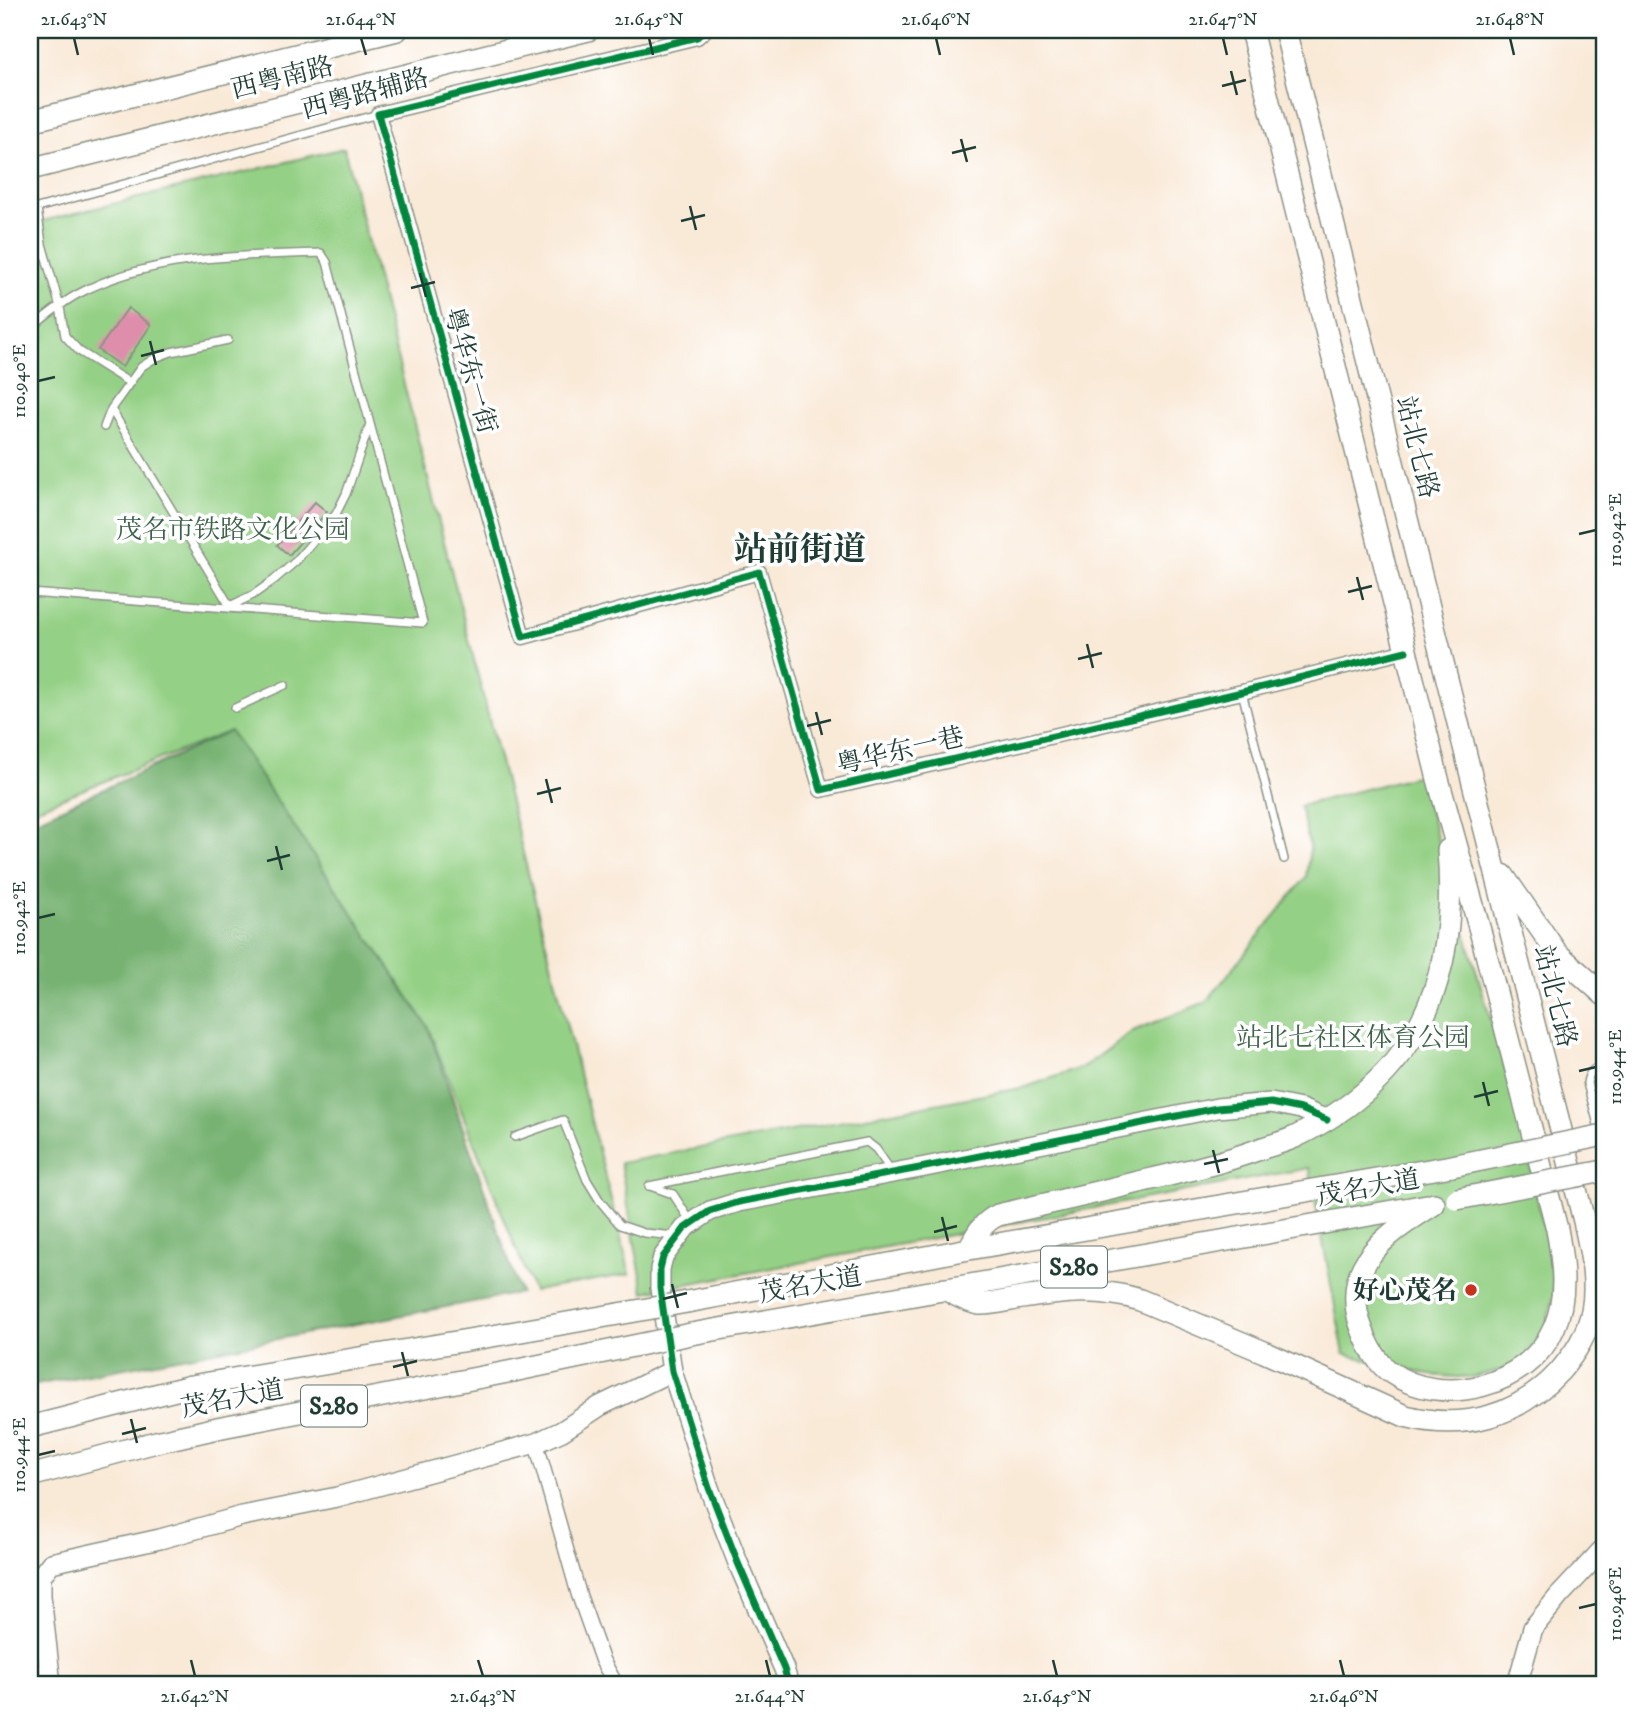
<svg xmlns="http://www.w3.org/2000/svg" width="1634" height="1715" font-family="'IM FELL DW Pica','Noto Serif SC',serif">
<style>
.green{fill:#94d085;stroke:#5a865c;stroke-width:2}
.forest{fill:#77b272;stroke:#4b7853;stroke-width:2}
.building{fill:#de8eab}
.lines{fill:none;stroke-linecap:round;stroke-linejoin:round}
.lane-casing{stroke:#8c9386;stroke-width:10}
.street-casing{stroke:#8c9386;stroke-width:17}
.secondary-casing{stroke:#8c9386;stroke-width:22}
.primary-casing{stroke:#8c9386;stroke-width:24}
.lane{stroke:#fff;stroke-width:7}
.street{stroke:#fff;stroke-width:14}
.secondary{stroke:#fff;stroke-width:19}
.primary{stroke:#fff;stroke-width:21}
.primary-bridge-casing{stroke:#8c9386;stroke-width:24;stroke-linecap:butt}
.primary-bridge{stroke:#fff;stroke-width:21}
.cycleway-casing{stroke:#fff;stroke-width:11}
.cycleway{stroke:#00873e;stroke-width:7}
.ticks{fill:none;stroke:#1f3d34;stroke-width:2.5}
.poi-dot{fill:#c8321e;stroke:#fff;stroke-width:2.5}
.labels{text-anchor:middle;stroke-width:7;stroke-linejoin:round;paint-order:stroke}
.shield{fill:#fff;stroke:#627771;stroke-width:2}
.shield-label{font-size:24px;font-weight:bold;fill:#1f3d34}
.street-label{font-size:26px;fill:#1f3d34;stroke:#fff}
.park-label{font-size:26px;fill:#3c6248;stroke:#fff}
.poi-label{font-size:26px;font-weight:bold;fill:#1f3d34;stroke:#fff;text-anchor:end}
.district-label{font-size:33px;font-weight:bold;fill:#1f3d34;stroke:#fff}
.neatline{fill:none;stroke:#1f3d34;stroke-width:2.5}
.ticks-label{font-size:18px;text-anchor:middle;fill:#1f3d34}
</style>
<rect width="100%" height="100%" fill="#fff"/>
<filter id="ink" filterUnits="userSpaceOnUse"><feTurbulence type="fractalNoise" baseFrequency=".0143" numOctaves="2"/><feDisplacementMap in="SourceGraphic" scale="14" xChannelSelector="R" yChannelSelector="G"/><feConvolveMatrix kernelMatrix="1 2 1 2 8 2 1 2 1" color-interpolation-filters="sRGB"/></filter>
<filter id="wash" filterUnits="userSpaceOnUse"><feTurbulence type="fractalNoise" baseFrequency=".00686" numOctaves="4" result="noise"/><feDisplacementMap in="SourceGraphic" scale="28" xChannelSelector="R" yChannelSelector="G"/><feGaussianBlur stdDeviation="1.57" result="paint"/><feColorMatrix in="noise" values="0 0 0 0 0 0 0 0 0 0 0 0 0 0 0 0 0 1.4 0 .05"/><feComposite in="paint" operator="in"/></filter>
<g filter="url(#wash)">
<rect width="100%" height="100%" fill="#f9e9d7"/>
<path class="green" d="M 344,148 L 630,1274 L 533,1291 L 427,1025 L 230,731 L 30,811 L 30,224 Z
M 1419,775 L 1521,1123 L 1550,1257 L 1554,1294 L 1546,1327 L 1524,1358 L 1500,1371 L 1467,1378 L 1429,1375 L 1344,1354 L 1309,1168 L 644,1292 L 620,1163 L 1026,1087 L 1084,1067 L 1133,1031 L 1206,1002 L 1306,877 L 1310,848 L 1300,806 Z"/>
<path class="forest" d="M 230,731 L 427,1025 L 520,1293 L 30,1386 L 30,823 Z"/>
<g id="blocks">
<path class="building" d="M 128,308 L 151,325 L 122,367 L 98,350 Z
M 315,502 L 327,512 L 289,555 L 277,545 Z"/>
</g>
</g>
<g filter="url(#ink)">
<use href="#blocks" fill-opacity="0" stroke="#8c9386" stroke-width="2"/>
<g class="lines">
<g class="lane-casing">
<path id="lane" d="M 42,244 L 60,307 L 65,336 L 79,351 L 130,383
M 30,246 L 42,244 L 37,208 L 378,114
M 30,329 C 45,317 61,303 78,294 C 151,255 240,256 321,253 L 327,262 L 423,623 L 30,593
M 111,409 L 231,608
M 104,427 L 111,409 L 141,367 L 155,358 L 171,352 L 228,340
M 230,606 L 253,595 L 274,580 L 296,561 L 336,514 L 346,494 L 370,424
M 1242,692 L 1284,859
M 235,708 L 285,685
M 1604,1065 C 1593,1068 1589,1072 1587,1083 L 1604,1147
M 515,1137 L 563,1120 L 587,1180 L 600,1201 L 620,1225 L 644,1233 L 676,1236
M 649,1186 L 867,1142 L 876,1149 L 892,1172
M 650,1186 L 673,1194 L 691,1222"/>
</g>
<g class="street-casing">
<path id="street" d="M 705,30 L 697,37 L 378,114 L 523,637 L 759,572 L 821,790 L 1242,692 L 1406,651
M 536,1443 L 579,1595 L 602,1660 L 616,1685"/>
</g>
<g class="secondary-casing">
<path id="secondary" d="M 51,1685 L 41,1596 L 41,1576 L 51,1563 L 160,1539 L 242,1516 L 337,1497 L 536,1443 L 562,1431 L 600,1406 L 672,1371
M 789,1685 L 784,1669 L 738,1563 L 709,1488 L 672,1371 L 660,1288 L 660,1269 L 663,1257 L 685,1228 L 710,1211 L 739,1202 L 925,1167 L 1217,1108 L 1271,1103 L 1301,1109 L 1327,1120
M 1517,1685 L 1533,1628 L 1559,1596 L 1604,1548"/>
</g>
<g class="primary-casing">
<path id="primary" d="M 1251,30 L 1438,779 L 1482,938 L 1557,1229 C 1563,1262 1568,1296 1554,1328 C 1529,1386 1442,1409 1390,1372 C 1376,1362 1368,1345 1362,1329 C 1354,1309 1353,1286 1363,1267 C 1377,1239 1409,1221 1434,1204
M 30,121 L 397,30
M 30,169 L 588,30
M 1503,875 L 1557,953 L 1604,995
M 969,1249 C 976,1234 983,1222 998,1215 C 1046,1204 1095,1193 1143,1181 C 1183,1172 1222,1163 1260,1149 C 1272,1145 1284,1142 1295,1137 C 1417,1078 1459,982 1448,850
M 945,1289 C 955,1295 967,1302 979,1304 C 992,1305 1009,1300 1022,1298 C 1063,1292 1099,1287 1140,1300 L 1264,1352 L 1405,1416 C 1464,1431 1518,1417 1560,1371 C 1576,1352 1587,1335 1592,1311 C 1598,1281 1590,1249 1584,1221 L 1470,771 L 1285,30
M 687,1302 L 969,1249 L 1452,1166
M 691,1334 L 1427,1205
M 30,1427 L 191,1386 L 504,1334
M 30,1476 L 156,1442 L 222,1427 L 513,1371"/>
</g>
<use href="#lane" class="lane"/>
<use href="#street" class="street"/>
<use href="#secondary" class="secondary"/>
<use href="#primary" class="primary"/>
<g class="primary-bridge-casing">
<path id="primary-bridge" d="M 1452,1166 L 1604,1135
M 1457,1199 L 1604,1171
M 504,1334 L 687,1302
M 513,1371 L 691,1334"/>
</g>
<use href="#primary-bridge" class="primary-bridge"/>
<g class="cycleway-casing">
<path id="cycleway" d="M 705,30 L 697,37 L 378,114 L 523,637 L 759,572 L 821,790 L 1242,692 L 1406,651
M 789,1685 L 784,1669 L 738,1563 L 709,1488 L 672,1371 L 660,1288 L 660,1269 L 663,1257 L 685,1228 L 710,1211 L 739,1202 L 925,1167 L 1217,1108 L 1271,1103 L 1301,1109 L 1327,1120"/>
</g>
<use href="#cycleway" class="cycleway"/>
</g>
</g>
<path class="ticks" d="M 74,38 L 78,55M 361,38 L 366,55M 649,38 L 653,55M 936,38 L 940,55M 1223,38 L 1227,55M 1510,38 L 1514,55M 1231,71 L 1237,95M 1222,86 L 1246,80M 961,139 L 967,162M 952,153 L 976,147M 690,206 L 696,230M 681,221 L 705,215M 420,273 L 426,297M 411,288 L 435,282M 150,341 L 156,365M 141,356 L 164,350M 38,381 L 55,377M 1579,534 L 1596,530M 1357,577 L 1363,600M 1348,592 L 1372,586M 1087,644 L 1093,668M 1078,659 L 1102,653M 816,712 L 822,735M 807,726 L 831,720M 546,779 L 552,803M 537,794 L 561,788M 276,846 L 282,870M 267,861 L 290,855M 38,918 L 55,914M 1579,1071 L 1596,1067M 1483,1082 L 1489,1106M 1474,1097 L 1498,1091M 1213,1150 L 1219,1173M 1204,1164 L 1228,1159M 942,1217 L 948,1241M 934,1232 L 957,1226M 672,1284 L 678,1308M 663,1299 L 687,1293M 402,1352 L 408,1376M 393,1367 L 417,1361M 131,1419 L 137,1443M 122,1434 L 146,1428M 38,1455 L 55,1451M 1579,1608 L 1596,1604M 191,1660 L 195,1676M 478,1660 L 483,1676M 766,1660 L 770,1676M 1053,1660 L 1057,1676M 1340,1660 L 1344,1676"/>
<circle class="poi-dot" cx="1471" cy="1290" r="7"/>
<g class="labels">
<g class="shield">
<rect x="1041" y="1246.5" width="66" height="41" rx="5"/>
<rect x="301" y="1385.5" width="66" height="41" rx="5"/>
</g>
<g class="shield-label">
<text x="1074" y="1275">S280</text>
<text x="334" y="1414">S280</text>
</g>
<g class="street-label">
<text transform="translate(282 77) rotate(-14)" y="9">西粤南路</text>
<text transform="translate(365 93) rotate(-15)" y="9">西粤路辅路</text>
<text transform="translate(471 370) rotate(74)" y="9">粤华东一街</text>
<text transform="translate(1418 447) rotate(76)" y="9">站北七路</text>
<text transform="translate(900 750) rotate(-13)" y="9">粤华东一巷</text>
<text transform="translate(1556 996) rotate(76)" y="9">站北七路</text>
<text transform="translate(1368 1187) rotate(-10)" y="9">茂名大道</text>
<text transform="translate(810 1284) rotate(-10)" y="9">茂名大道</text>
<text transform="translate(232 1398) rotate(-11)" y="9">茂名大道</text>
</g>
<g class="park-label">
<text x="233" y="538">茂名市铁路文化公园</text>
<text x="1353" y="1046">站北七社区体育公园</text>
</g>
<g class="poi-label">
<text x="1457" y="1299">好心茂名</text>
</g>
<g class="district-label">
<text x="800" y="560">站前街道</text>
</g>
</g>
<rect width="1634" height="1715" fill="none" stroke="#fff" stroke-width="77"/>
<rect x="38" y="38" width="1558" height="1638" class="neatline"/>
<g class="ticks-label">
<text x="74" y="25">21.643°N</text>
<text x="361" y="25">21.644°N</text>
<text x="649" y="25">21.645°N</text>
<text x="936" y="25">21.646°N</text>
<text x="1223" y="25">21.647°N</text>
<text x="1510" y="25">21.648°N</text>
<text transform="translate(19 381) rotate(-90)" y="6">110.940°E</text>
<text transform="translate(1615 530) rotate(-90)" y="6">110.942°E</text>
<text transform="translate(19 918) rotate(-90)" y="6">110.942°E</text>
<text transform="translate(1615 1067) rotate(-90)" y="6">110.944°E</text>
<text transform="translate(19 1455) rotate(-90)" y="6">110.944°E</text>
<text transform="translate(1615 1604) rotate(-90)" y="6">110.946°E</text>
<text x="195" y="1702">21.642°N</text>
<text x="483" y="1702">21.643°N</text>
<text x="770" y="1702">21.644°N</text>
<text x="1057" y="1702">21.645°N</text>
<text x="1344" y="1702">21.646°N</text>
</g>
</svg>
